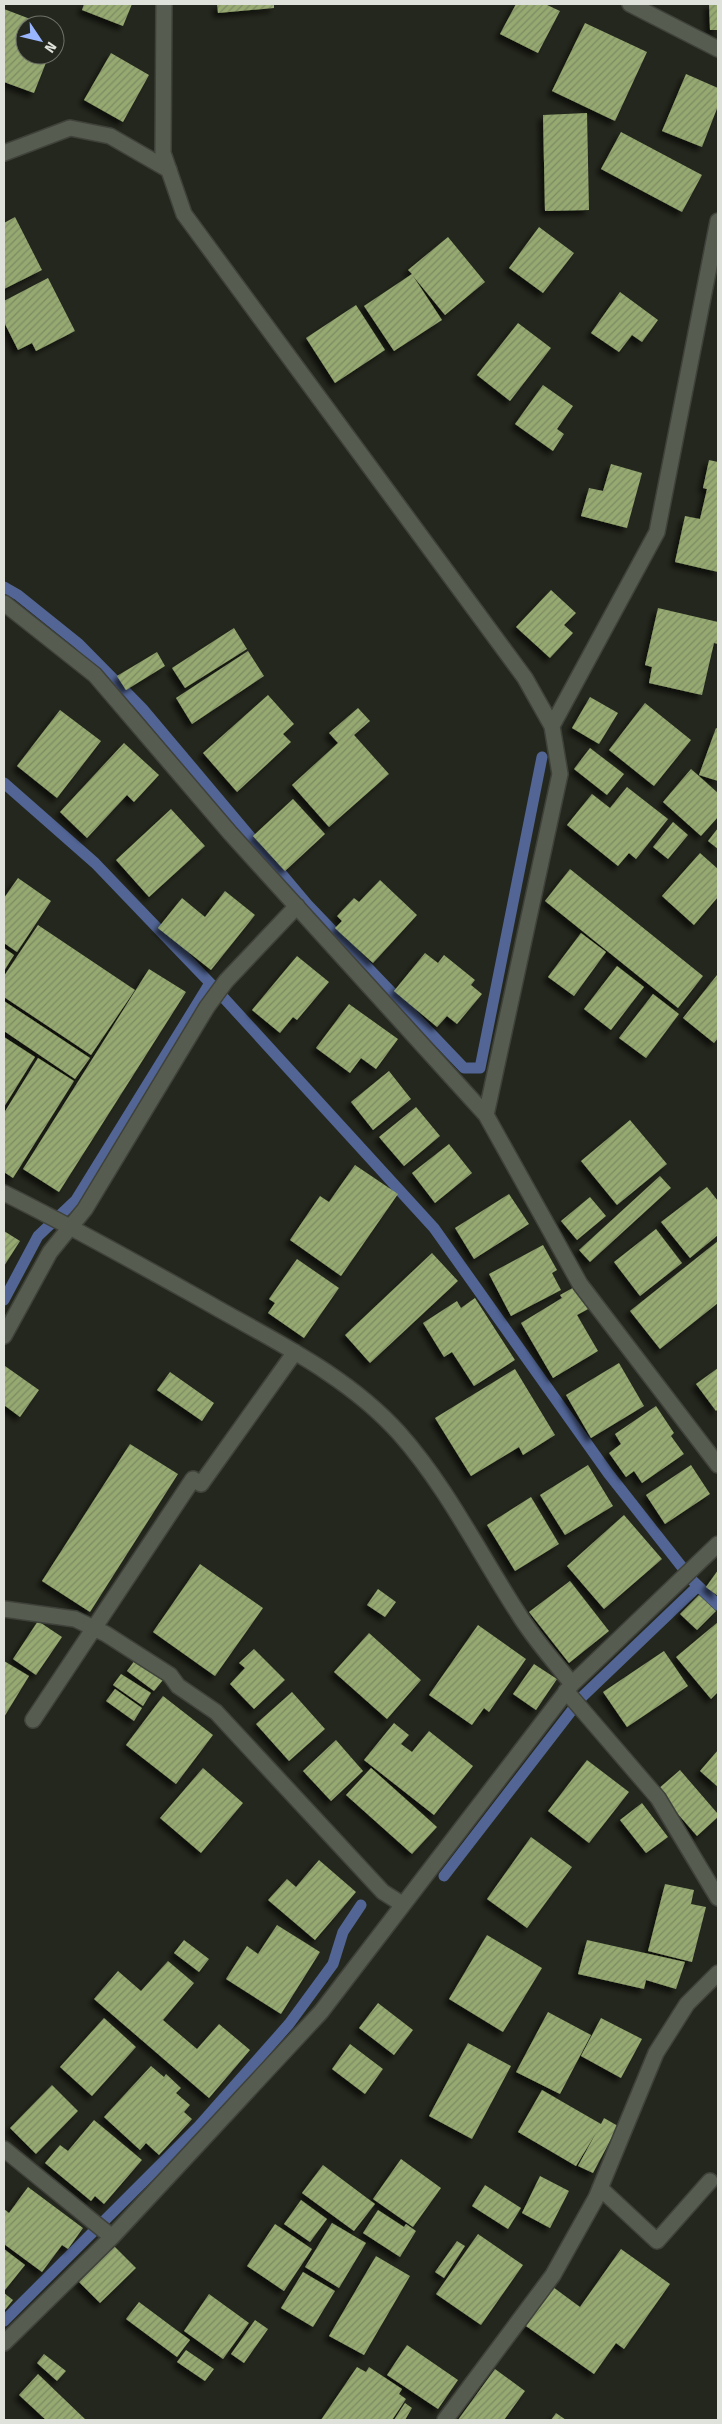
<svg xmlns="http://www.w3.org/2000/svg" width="722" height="2424" font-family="'Fira Sans',sans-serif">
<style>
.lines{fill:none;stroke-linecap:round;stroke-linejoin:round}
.stream{stroke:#526595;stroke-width:11}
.building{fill:url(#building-hatch);filter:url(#shadow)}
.lane-casing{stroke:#3f423a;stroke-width:18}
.street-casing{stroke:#3f423a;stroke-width:18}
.lane{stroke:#575c50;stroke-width:15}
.street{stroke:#575c50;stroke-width:15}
</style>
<defs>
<pattern id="building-hatch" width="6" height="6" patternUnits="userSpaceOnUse" patternTransform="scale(1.25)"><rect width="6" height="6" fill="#96a971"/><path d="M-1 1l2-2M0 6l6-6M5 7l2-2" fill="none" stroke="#7d8b63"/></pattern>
<filter id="shadow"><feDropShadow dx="-4.5" dy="4.5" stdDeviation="2.5" flood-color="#0009"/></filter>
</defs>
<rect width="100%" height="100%" fill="#24271d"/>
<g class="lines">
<path class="stream" d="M 4,587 L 18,595 L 79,644 L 142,708 L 307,904 L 464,1068 L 480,1068 L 542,757
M 4,783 L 95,863 L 212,985 L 434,1228 L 608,1473 L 693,1581 L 718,1605
M 4,1300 L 38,1236 L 76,1200 L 210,983
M 444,1876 L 583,1696 L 698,1586
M 4,2321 L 199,2126 L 289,2024 L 333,1964 L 343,1932 L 361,1905"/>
</g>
<path class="building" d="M 84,4 L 132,4 L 123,26 L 82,10 Z
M 217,4 L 274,4 L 274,8 L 218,13 Z
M 516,4 L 545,4 L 560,11 L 538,53 L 500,34 Z
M 709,4 L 718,4 L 718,30 L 710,30 Z
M 4,9 L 46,25 L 25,25 L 25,55 L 49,55 L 34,93 L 4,82 Z
M 585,23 L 647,52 L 615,121 L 552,91 Z
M 111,53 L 149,75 L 123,122 L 84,100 Z
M 686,74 L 718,88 L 718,106 L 702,147 L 662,131 Z
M 587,113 L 589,210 L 545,211 L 543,115 Z
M 621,132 L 702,175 L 682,212 L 601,169 Z
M 15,217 L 42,270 L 4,289 L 4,223 Z
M 539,227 L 574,253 L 543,293 L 509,268 Z
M 448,237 L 485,282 L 445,315 L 413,276 L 442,320 L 394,351 L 364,306 L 412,274 L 408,270 Z
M 48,278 L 75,331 L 36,351 L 32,343 L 18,350 L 4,322 L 4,301 Z
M 620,292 L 658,320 L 642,342 L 632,335 L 619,352 L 591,333 Z
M 356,305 L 385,350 L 335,383 L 306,338 Z
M 518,323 L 551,348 L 510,401 L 477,375 Z
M 543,385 L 573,406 L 557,429 L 564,434 L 553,451 L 515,424 Z
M 709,460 L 718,462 L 718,572 L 675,562 L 685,516 L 700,519 L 707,489 L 703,488 Z
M 611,464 L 642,473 L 627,528 L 581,516 L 589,488 L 603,491 Z
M 551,590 L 576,613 L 564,625 L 573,633 L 550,658 L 516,627 Z
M 658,608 L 718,622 L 718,644 L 714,643 L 702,695 L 649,683 L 652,667 L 645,665 Z
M 234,628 L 247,649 L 185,688 L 172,668 Z
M 248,651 L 264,676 L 192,724 L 176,698 Z
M 157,652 L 165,666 L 126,690 L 117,676 Z
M 268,695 L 294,724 L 283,734 L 291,742 L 237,792 L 203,753 Z
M 590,697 L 618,713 L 599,744 L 572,728 Z
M 645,703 L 691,740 L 654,786 L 609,750 Z
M 358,708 L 370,721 L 354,735 L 389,774 L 329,827 L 292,785 L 338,743 L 329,733 Z
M 60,710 L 101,741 L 57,798 L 17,766 Z
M 716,728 L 718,729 L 718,781 L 699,775 Z
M 124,743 L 159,775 L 134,802 L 127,795 L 87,838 L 60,812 Z
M 590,748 L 624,774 L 607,795 L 574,769 Z
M 691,769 L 718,793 L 718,817 L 701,836 L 663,802 Z
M 627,787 L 668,819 L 636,859 L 629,853 L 618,866 L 567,825 L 592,794 L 610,808 Z
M 293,799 L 325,834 L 285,871 L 253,836 Z
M 171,809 L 205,846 L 149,897 L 116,860 Z
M 673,822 L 688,835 L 668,859 L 653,847 Z
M 718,828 L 718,849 L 708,841 Z
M 700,853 L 718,869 L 718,897 L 694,925 L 662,896 Z
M 570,869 L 703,976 L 678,1008 L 545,901 Z
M 18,878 L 51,901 L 17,952 L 4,943 L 4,898 Z
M 380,880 L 417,915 L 373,963 L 335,928 L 342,921 L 337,916 L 354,898 L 359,902 Z
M 225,891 L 255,915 L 211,970 L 158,928 L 182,898 L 205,917 Z
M 38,925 L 135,990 L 91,1055 L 4,997 L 4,976 Z
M 581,933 L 606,952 L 574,996 L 548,977 Z
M 4,948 L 14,955 L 4,971 Z
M 425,953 L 438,963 L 444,955 L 475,980 L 471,985 L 482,994 L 457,1024 L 447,1016 L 437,1027 L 394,991 Z
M 297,956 L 329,982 L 297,1020 L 293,1017 L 280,1033 L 252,1010 Z
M 617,966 L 644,987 L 611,1030 L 584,1009 Z
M 149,969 L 186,992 L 59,1192 L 23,1169 Z
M 717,975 L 718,1038 L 714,1043 L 683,1018 Z
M 653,994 L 679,1014 L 646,1058 L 619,1038 Z
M 4,1001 L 90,1058 L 75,1079 L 4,1031 Z
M 349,1004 L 398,1039 L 376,1069 L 361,1058 L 350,1073 L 316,1048 Z
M 4,1037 L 35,1057 L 4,1107 Z
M 38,1058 L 74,1081 L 13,1178 L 4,1172 L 4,1113 Z
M 389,1071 L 411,1099 L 373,1130 L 351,1102 Z
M 416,1107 L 440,1136 L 404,1166 L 379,1137 Z
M 630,1120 L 667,1164 L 617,1205 L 581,1161 Z
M 449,1144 L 472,1173 L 435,1203 L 412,1173 Z
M 355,1165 L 398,1194 L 341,1276 L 290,1240 L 320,1196 L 329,1202 Z
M 660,1176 L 671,1188 L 590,1262 L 579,1250 Z
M 707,1187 L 718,1201 L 718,1235 L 690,1258 L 661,1222 Z
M 509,1194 L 529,1224 L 474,1259 L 455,1228 Z
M 590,1197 L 606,1216 L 577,1240 L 561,1221 Z
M 656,1229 L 682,1263 L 640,1296 L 614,1262 Z
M 4,1231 L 20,1241 L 4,1266 Z
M 718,1241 L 718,1303 L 660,1349 L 630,1311 Z
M 543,1245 L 557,1270 L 552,1273 L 561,1290 L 511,1316 L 489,1274 Z
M 432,1253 L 458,1281 L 370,1363 L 345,1335 Z
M 297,1259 L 339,1288 L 304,1338 L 268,1313 L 275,1303 L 269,1299 Z
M 578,1285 L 590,1308 L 577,1315 L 598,1351 L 553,1378 L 521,1323 L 562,1298 L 560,1295 Z
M 475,1298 L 515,1360 L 474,1386 L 452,1352 L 444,1357 L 423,1323 L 457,1301 L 461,1308 Z
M 619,1363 L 644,1406 L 591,1438 L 566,1395 Z
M 5,1366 L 39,1390 L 20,1417 L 4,1405 Z
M 718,1368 L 718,1409 L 716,1411 L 696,1384 Z
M 515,1369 L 555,1435 L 523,1455 L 519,1447 L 471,1476 L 435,1418 Z
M 170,1372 L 214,1403 L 202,1421 L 157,1390 Z
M 656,1406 L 674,1433 L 671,1436 L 684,1454 L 642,1483 L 634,1471 L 626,1477 L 609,1453 L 621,1444 L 615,1434 Z
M 130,1444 L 178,1474 L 90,1612 L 42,1581 Z
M 588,1465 L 613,1506 L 565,1535 L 540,1495 Z
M 691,1465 L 710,1494 L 665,1524 L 646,1495 Z
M 531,1497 L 559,1544 L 515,1571 L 487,1525 Z
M 624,1515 L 662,1559 L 604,1609 L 567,1566 Z
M 200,1564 L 263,1608 L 215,1676 L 153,1632 Z
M 718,1570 L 718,1596 L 706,1587 Z
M 570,1581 L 609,1631 L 569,1663 L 529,1612 Z
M 378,1589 L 396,1602 L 385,1617 L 367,1605 Z
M 699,1595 L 716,1611 L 697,1630 L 680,1614 Z
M 38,1621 L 62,1637 L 36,1675 L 13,1659 Z
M 718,1622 L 718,1692 L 711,1699 L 676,1657 Z
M 478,1625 L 526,1659 L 489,1712 L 484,1708 L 472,1725 L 429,1695 Z
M 369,1633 L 421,1680 L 387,1719 L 334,1672 Z
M 254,1649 L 285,1680 L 254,1709 L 230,1684 L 245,1668 L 239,1663 Z
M 664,1651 L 688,1686 L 627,1727 L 603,1692 Z
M 135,1660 L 163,1680 L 154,1691 L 127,1671 Z
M 4,1661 L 29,1676 L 4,1717 Z
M 534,1664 L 557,1679 L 536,1710 L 513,1694 Z
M 121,1674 L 151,1693 L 143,1706 L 113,1685 Z
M 115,1689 L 142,1708 L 134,1721 L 106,1701 Z
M 292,1692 L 325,1729 L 289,1761 L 256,1724 Z
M 163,1696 L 213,1735 L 176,1784 L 126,1745 Z
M 394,1723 L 409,1735 L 401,1744 L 412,1752 L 429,1731 L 473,1766 L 434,1815 L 364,1760 Z
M 336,1740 L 363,1771 L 331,1801 L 303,1771 Z
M 718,1750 L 718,1787 L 700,1771 Z
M 587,1760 L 629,1792 L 589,1843 L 548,1811 Z
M 203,1768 L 243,1803 L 201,1853 L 160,1818 Z
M 371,1768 L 437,1827 L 412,1854 L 346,1795 Z
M 680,1770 L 718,1814 L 718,1817 L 697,1836 L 657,1790 Z
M 642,1803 L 668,1837 L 646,1853 L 620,1820 Z
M 531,1837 L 572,1867 L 527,1928 L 487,1899 Z
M 319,1860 L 356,1892 L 315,1940 L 268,1900 L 287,1879 L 296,1887 Z
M 665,1884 L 694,1890 L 691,1904 L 706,1907 L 692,1962 L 648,1951 Z
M 277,1925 L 320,1952 L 281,2014 L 226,1979 L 247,1946 L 258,1954 Z
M 487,1935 L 542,1968 L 503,2032 L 449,1999 Z
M 184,1940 L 209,1959 L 199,1972 L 174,1953 Z
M 587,1940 L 685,1962 L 676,1989 L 646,1980 L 644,1989 L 578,1974 Z
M 168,1961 L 194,1983 L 163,2020 L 197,2049 L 219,2024 L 250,2050 L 209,2098 L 94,1999 L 118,1971 L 141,1991 Z
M 378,2003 L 413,2030 L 394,2055 L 359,2028 Z
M 548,2012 L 591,2035 L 560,2094 L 516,2072 Z
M 104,2018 L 136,2047 L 92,2096 L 60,2067 Z
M 601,2018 L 642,2039 L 621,2078 L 581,2056 Z
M 468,2043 L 511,2066 L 472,2139 L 429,2116 Z
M 350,2044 L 383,2069 L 365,2094 L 332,2069 Z
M 151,2066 L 164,2077 L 166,2074 L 181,2088 L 176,2093 L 190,2105 L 184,2112 L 192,2119 L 159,2155 L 146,2143 L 140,2150 L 104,2117 Z
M 52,2085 L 78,2111 L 36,2154 L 10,2128 Z
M 542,2090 L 601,2124 L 604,2118 L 618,2126 L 593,2173 L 578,2166 L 596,2133 L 576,2166 L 518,2132 Z
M 94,2120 L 142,2160 L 104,2204 L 95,2196 L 91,2201 L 45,2163 L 60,2145 L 68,2151 Z
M 401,2159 L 441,2188 L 413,2227 L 373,2199 Z
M 323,2165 L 375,2204 L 354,2231 L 302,2193 Z
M 540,2176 L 569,2191 L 550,2228 L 522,2213 Z
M 485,2185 L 521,2208 L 508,2229 L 472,2206 Z
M 28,2187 L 83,2228 L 68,2249 L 62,2245 L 42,2272 L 4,2244 L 4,2209 L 9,2213 Z
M 301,2200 L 327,2219 L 310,2242 L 284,2224 Z
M 378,2210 L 404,2227 L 406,2224 L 416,2231 L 400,2257 L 363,2233 Z
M 332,2223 L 366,2243 L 339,2288 L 305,2267 Z
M 275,2224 L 312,2249 L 284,2291 L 247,2266 Z
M 478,2234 L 523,2265 L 481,2325 L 436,2294 Z
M 457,2241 L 465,2246 L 444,2278 L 435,2272 Z
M 114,2246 L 136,2268 L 100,2303 L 79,2282 Z
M 4,2249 L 25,2265 L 5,2290 L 4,2289 Z
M 621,2249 L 670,2284 L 624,2349 L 616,2343 L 594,2374 L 526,2326 L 553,2287 L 580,2307 Z
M 376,2256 L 410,2276 L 364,2355 L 329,2336 Z
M 303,2272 L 335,2291 L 313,2327 L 281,2308 Z
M 4,2293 L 13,2300 L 4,2311 Z
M 209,2294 L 249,2323 L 223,2359 L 184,2331 Z
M 139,2302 L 190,2340 L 177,2357 L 126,2319 Z
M 255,2320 L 268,2329 L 244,2363 L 231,2354 Z
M 407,2345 L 458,2380 L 438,2409 L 387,2375 Z
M 186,2350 L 214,2369 L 205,2381 L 177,2362 Z
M 44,2354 L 66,2371 L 57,2381 L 37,2363 Z
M 357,2367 L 366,2372 L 369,2367 L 402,2389 L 399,2394 L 406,2399 L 392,2420 L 321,2420 Z
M 495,2369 L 525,2391 L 504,2420 L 458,2420 Z
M 38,2374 L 86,2420 L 46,2420 L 19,2395 Z
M 405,2403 L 412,2408 L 405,2420 L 394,2420 Z
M 556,2413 L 566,2420 L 551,2420 Z"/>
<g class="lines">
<g class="lane-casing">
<path id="lane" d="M 4,153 L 70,128 L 110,136 L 169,170"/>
</g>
<g class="street-casing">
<path id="street" d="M 164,4 L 163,153 L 184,214 L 525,678 L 552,726 L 560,774 L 486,1115
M 630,4 L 718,49
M 4,603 L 95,675 L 231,834 L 486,1115 L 580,1284 L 718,1465
M 552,726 L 657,532 L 718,221
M 4,1193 C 73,1227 140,1265 208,1303 C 274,1341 347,1375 399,1433 C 447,1487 479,1553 518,1613 C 533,1638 554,1661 572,1684
M 4,1336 L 50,1252 L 85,1209 L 207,1007 L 226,981 L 297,906
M 4,1609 L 75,1619 L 106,1634 L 170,1675 L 178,1686 L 216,1712 L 383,1892 L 402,1904
M 566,1691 L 658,1798 L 718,1898
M 33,1720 L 193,1479 L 201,1484 L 295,1352
M 4,2149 L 112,2237
M 600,2188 L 657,2241 L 710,2181
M 4,2343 L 112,2237 L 321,2012 L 572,1684 L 718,1544
M 445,2420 L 553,2275 L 596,2198 L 656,2053 L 687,2004 L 718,1973"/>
</g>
<use href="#lane" class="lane"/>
<use href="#street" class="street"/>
</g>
<rect width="722" height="2424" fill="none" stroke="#dfe2db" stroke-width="10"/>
<g transform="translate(40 40) rotate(125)"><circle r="24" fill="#24271d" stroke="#6f7269"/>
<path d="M0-4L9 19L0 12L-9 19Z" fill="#99b5fd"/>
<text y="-8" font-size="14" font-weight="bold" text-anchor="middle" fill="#dfe2db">N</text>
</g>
</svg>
